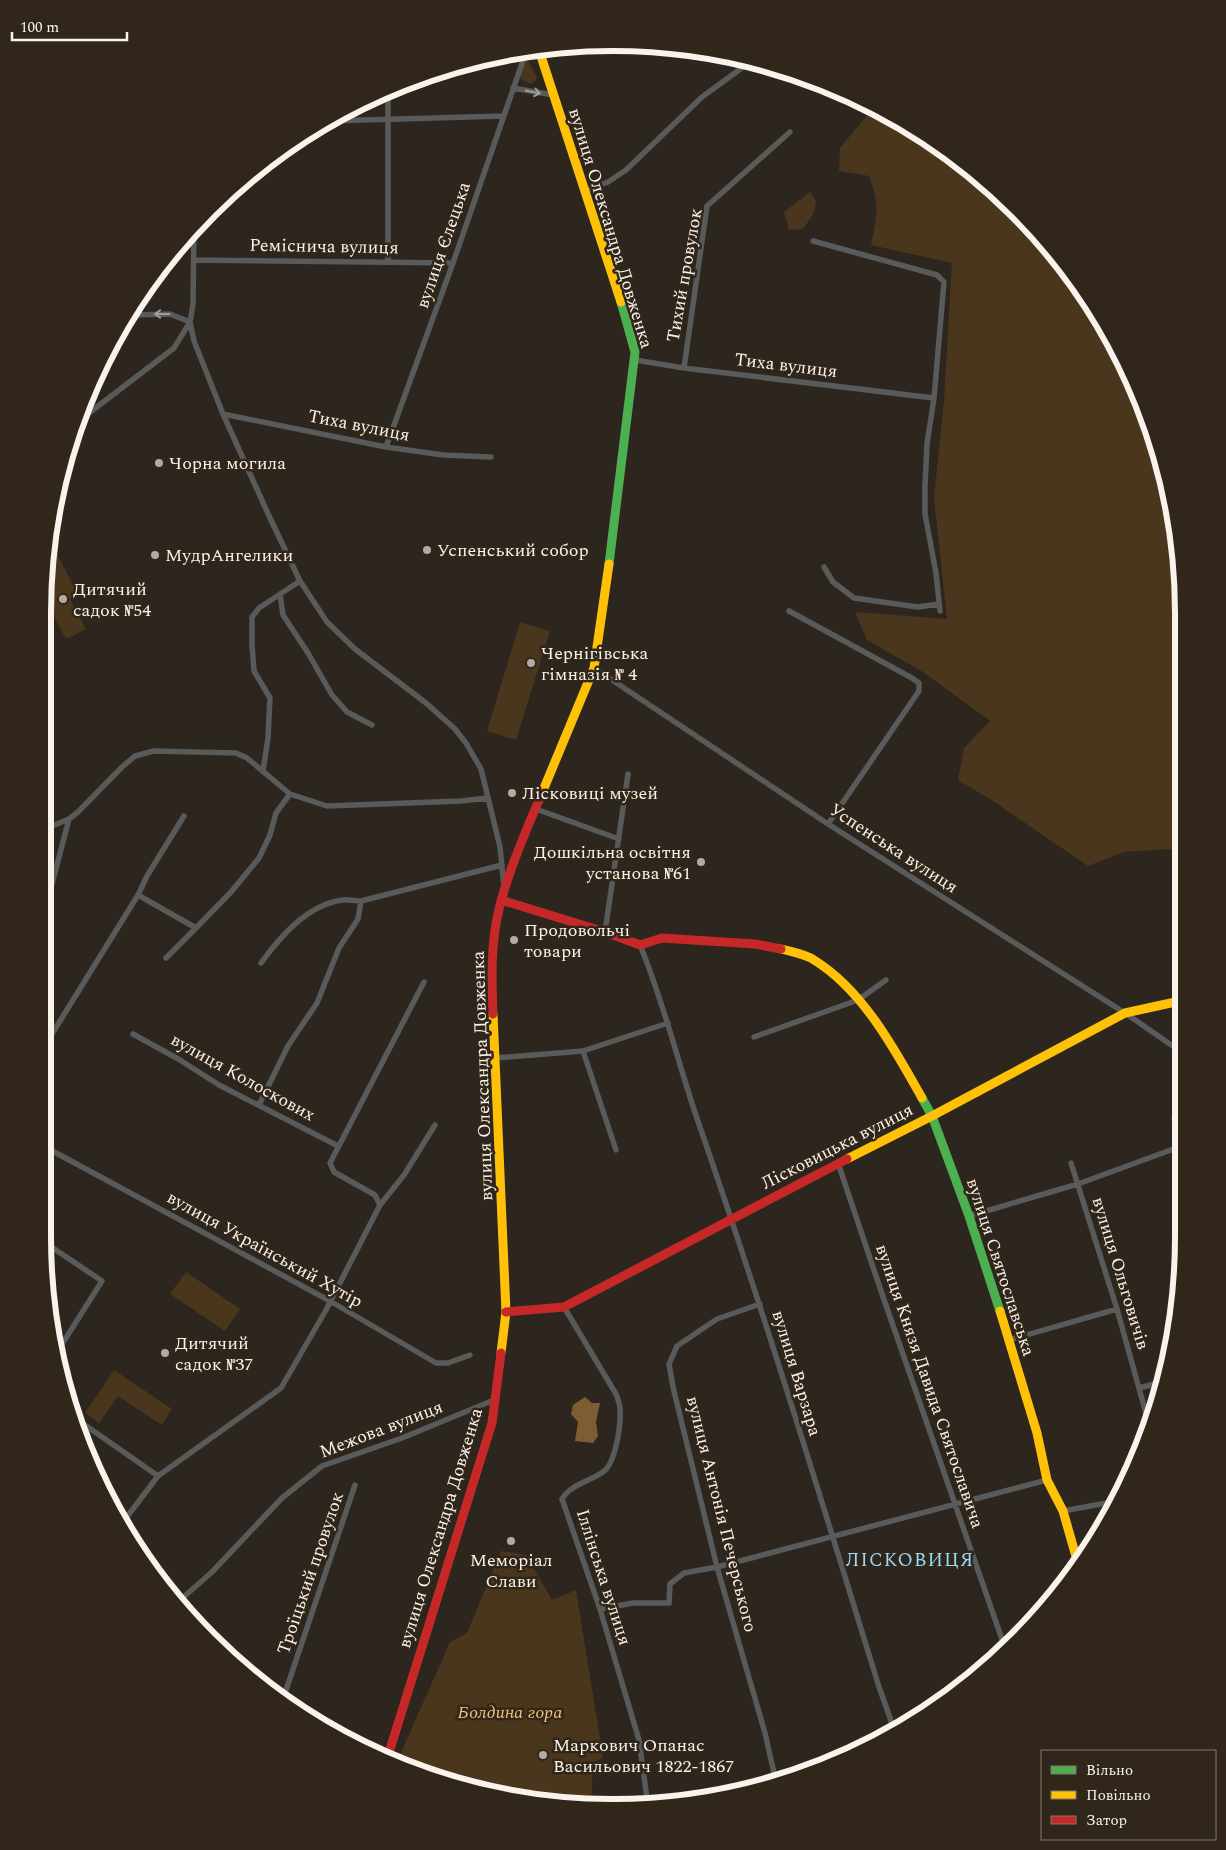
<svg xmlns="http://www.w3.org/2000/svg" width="1226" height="1850" font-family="Spectral,serif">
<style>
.green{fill:#4a361d}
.water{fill:#7e5d35}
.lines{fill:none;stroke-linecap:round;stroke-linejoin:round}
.street{stroke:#595a5a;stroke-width:5.5}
.fast{stroke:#4caf50;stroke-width:9}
.slow{stroke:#ffc107;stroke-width:9}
.jam{stroke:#c62828;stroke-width:9}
.oneway{stroke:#a19f9b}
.poi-dot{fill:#b2aba4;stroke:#31261a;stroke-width:2}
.labels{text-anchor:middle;stroke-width:5;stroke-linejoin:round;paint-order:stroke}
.street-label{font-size:18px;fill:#faf3eb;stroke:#31261a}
.poi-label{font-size:18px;fill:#faf3eb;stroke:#31261a;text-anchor:start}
.park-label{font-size:18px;font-style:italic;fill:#f6bf7d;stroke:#31261a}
.neighbourhood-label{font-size:19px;letter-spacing:1px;fill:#99d9fb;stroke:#31261a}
.rim{fill:none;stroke:#faf3eb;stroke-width:6}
</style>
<rect width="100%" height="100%" fill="#2c261f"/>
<path class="green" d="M 527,59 L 537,77 L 535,81 L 531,84 L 524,81 L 520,77 L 525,60 Z
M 873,108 L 898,119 L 916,132 L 917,138 L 941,150 L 989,184 L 1066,266 L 1125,361 L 1164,466 L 1182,576 L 1181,855 L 1171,849 L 1124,852 L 1088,866 L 990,799 L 958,780 L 964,748 L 990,721 L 923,672 L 867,640 L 855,612 L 947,619 L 934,498 L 944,400 L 952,263 L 871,245 C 877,216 880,204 869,176 L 839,171 L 840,148 Z
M 810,192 L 816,201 L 814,213 L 803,229 L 789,230 L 784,212 Z
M 54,548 L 78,595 L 70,599 L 86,629 L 66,639 L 47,603 L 47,552 Z
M 520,622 L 550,631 L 516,740 L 487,731 Z
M 186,1272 L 240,1309 L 225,1331 L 170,1294 Z
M 114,1370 L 172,1409 L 162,1425 L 118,1396 L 99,1423 L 85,1413 Z
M 501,1551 L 526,1555 L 552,1600 L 576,1590 L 603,1757 L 593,1764 L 591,1806 L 576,1806 L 501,1796 L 396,1764 L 450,1642 L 467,1633 Z"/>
<path class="water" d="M 585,1397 L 592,1403 L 600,1403 L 596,1422 L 598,1436 L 593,1443 L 575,1441 L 578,1422 L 571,1414 L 573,1405 Z"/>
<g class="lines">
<path class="street" d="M 513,88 L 553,95
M 329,121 L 503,116
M 584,191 L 608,182 L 626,170 L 702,97 L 750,62
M 194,227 L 193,304 L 190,322 L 194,341 L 223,414 L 270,518 L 300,581 L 327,622 L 355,649 L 426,703 L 455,729 L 466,743 L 481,769 L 500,847 L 504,887
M 813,241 L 937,275 L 944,282 L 934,398 L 927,444 L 925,486 L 925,514 L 936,573 L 940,611
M 194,260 L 453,263
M 388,261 L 388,91
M 635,360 L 684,368 L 934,398
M 684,368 L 707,206 L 790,132
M 223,414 L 386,447 L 443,455 L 491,457
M 76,423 L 174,348 L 190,322 L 170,314 L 132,315
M 386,447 L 453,263 L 526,52
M 824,567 L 833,582 L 854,598 L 918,607 L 939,604
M 280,594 L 283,615 L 308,653 L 332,695 L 347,712 L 372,725
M 789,611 L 912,678 L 919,683 L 919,691 L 828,824
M 594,668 L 828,824 L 1125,1013 L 1180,1051
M 263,771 L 268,738 L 270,698 L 254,671 L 252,645 L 252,617 L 259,608 L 300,581
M 536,809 L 619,839
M 47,828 L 69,819 L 78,812 L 122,767 L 135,756 L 154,751 L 236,753 L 247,758 L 290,794 L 327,806 L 461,801 L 488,798
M 138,895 L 196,928 L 231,892 L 259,858 L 270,835 L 276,813 L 290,794
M 47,903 L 69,819
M 605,932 L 628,774
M 640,945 C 665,1005 679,1068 701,1130 C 764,1313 821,1498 878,1684 L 895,1732
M 166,958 L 196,928
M 261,963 C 280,937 307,905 342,900 C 348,899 355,901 361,901 L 502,865
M 133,1034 L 180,1060 L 219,1085 L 338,1146
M 754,1037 L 858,1000 L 886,980
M 47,1042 L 138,895 L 147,876 L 184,816
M 583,1051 L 616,1150
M 495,1058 L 583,1051 L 668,1023
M 259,1105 L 288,1046 L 317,1003 L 339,948 L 358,919 L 361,901
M 1179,1135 L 1174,1118 L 1180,1113
M 47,1148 L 330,1301 L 436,1363 L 448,1363 L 470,1355
M 838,1163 L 880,1288 L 1005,1648
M 1071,1163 L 1117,1309 L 1150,1428
M 380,1205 L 375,1195 L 334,1172 L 330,1163 L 424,982
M 969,1216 L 1078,1184 L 1179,1147
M 47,1244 L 102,1281 L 57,1352
M 760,1304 L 717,1319 L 677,1346 L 669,1364 L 673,1387 L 717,1567 L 765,1733 L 776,1782
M 564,1307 L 616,1394 C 618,1399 620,1404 620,1409 C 621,1424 616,1463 603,1472 C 589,1482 571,1484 562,1499 L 600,1609 L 639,1740 L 648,1806
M 1009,1340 L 1117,1309
M 1139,1388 L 1162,1382
M 72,1416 L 158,1476
M 1063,1511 L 1117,1501
M 123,1522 L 158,1476 L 281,1388 L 326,1310 L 380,1205 L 404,1175 L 435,1125
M 178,1602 L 212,1572 L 282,1498 L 322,1466 L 402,1438 L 494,1400
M 600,1609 L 633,1603 L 669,1603 L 670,1584 L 684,1573 L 717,1567 L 1047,1480
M 283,1699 L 355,1485"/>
<path class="fast" d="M 609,564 L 635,352 L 621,302
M 922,1098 L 932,1116 L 969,1216 L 1000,1311"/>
<path class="slow" d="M 539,50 L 621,302
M 542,793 L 594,668 L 609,564
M 781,949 C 792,952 805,954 814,960 C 863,990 895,1050 922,1098
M 493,1014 L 506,1312 L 501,1353
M 847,1159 L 932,1116 L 1125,1013 L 1180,1001
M 1000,1311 L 1037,1433 L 1047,1480 L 1063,1511 L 1077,1560"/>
<path class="jam" d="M 501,900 L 605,932 L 640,945 L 662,938 L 755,944 L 781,949
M 493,1014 C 492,986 491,958 495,930 C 501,887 525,833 542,793
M 506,1312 L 564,1307 L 847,1159
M 387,1759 L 492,1423 L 501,1353"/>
</g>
<defs><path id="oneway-shaft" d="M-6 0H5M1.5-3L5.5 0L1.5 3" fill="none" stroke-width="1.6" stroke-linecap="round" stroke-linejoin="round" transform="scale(1.25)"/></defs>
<g class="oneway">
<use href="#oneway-shaft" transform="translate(533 92) rotate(11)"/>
<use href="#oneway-shaft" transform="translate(162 314) rotate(-180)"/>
</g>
<g class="poi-dot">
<circle cx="159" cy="463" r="5"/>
<circle cx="427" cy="550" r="5"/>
<circle cx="155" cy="555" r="5"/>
<circle cx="63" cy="599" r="5"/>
<circle cx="531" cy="663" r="5"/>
<circle cx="512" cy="793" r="5"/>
<circle cx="701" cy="862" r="5"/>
<circle cx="514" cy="940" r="5"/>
<circle cx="165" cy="1353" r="5"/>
<circle cx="511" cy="1541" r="5"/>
<circle cx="543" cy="1755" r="5"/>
</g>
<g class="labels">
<g class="street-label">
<text transform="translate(611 228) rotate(73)" y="6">вулиця Олександра Довженка</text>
<text transform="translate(443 245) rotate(-71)" y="6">вулиця Єлецька</text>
<text transform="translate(324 246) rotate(1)" y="6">Реміснича вулиця</text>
<text transform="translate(684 275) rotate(-80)" y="6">Тихий провулок</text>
<text transform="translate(786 365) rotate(7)" y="6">Тиха вулиця</text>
<text transform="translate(359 425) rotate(11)" y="6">Тиха вулиця</text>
<text transform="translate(894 848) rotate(33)" y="6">Успенська вулиця</text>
<text transform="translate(482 1076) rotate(-92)" y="6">вулиця Олександра Довженка</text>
<text transform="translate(243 1077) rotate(29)" y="6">вулиця Колоскових</text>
<text transform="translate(837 1146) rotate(-27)" y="6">Лісковицька вулиця</text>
<text transform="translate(265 1249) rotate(29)" y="6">вулиця Український Хутір</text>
<text transform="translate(1001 1267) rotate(72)" y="6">вулиця Святославська</text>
<text transform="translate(1121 1273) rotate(73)" y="6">вулиця Ольговичів</text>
<text transform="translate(797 1373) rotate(73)" y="6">вулиця Варзара</text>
<text transform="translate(930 1386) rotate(71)" y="6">вулиця Князя Давида Святославича</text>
<text transform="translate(381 1429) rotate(-21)" y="6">Межова вулиця</text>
<text transform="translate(722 1514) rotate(76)" y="6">вулиця Антонія Печерського</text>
<text transform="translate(440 1528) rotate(-73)" y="6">вулиця Олександра Довженка</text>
<text transform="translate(310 1573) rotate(-71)" y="6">Троїцький провулок</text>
<text transform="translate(604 1577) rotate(72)" y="6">Іллінська вулиця</text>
</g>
<g class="poi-label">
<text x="169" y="469">Чорна могила</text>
<text x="437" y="556">Успенський собор</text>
<text x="165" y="561">МудрАнгелики</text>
<text x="73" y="595">Дитячий<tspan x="73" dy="21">садок №54</tspan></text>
<text x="541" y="659">Чернігівська<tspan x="541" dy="21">гімназія № 4</tspan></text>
<text x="522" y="799">Лісковиці музей</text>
<text x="691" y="858" text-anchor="end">Дошкільна освітня<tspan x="691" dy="21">установа №61</tspan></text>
<text x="524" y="936">Продовольчі<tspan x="524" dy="21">товари</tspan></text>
<text x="175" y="1349">Дитячий<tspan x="175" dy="21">садок №37</tspan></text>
<text x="511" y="1566" text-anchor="middle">Меморіал<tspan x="511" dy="21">Слави</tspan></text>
<text x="553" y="1751">Маркович Опанас<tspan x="553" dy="21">Васильович 1822-1867</tspan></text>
</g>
<g class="park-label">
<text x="510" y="1718">Болдина гора</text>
</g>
<g class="neighbourhood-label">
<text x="910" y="1566">ЛІСКОВИЦЯ</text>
</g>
</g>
<path d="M0 0H1226V1850H0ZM613 51H613A562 562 0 0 1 1175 613V1237A562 562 0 0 1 613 1799H613A562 562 0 0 1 51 1237V613A562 562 0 0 1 613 51Z" fill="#31261a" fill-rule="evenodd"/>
<path class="rim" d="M613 51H613A562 562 0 0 1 1175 613V1237A562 562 0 0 1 613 1799H613A562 562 0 0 1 51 1237V613A562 562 0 0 1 613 51Z"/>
<rect x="1041" y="1750" width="175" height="90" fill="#31261a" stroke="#81786e"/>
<rect x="1051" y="1766" width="25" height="8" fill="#4caf50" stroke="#81786e"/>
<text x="1086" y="1775" font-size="15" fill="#faf3eb">Вільно</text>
<rect x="1051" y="1791" width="25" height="8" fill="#ffc107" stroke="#81786e"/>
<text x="1086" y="1800" font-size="15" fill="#faf3eb">Повільно</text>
<rect x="1051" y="1816" width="25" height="8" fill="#c62828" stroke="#81786e"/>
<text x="1086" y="1825" font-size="15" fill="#faf3eb">Затор</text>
<path d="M12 32v8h115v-8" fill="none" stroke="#faf3eb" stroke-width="2.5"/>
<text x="20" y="32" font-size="15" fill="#faf3eb" stroke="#31261a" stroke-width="4" paint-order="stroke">100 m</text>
</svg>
